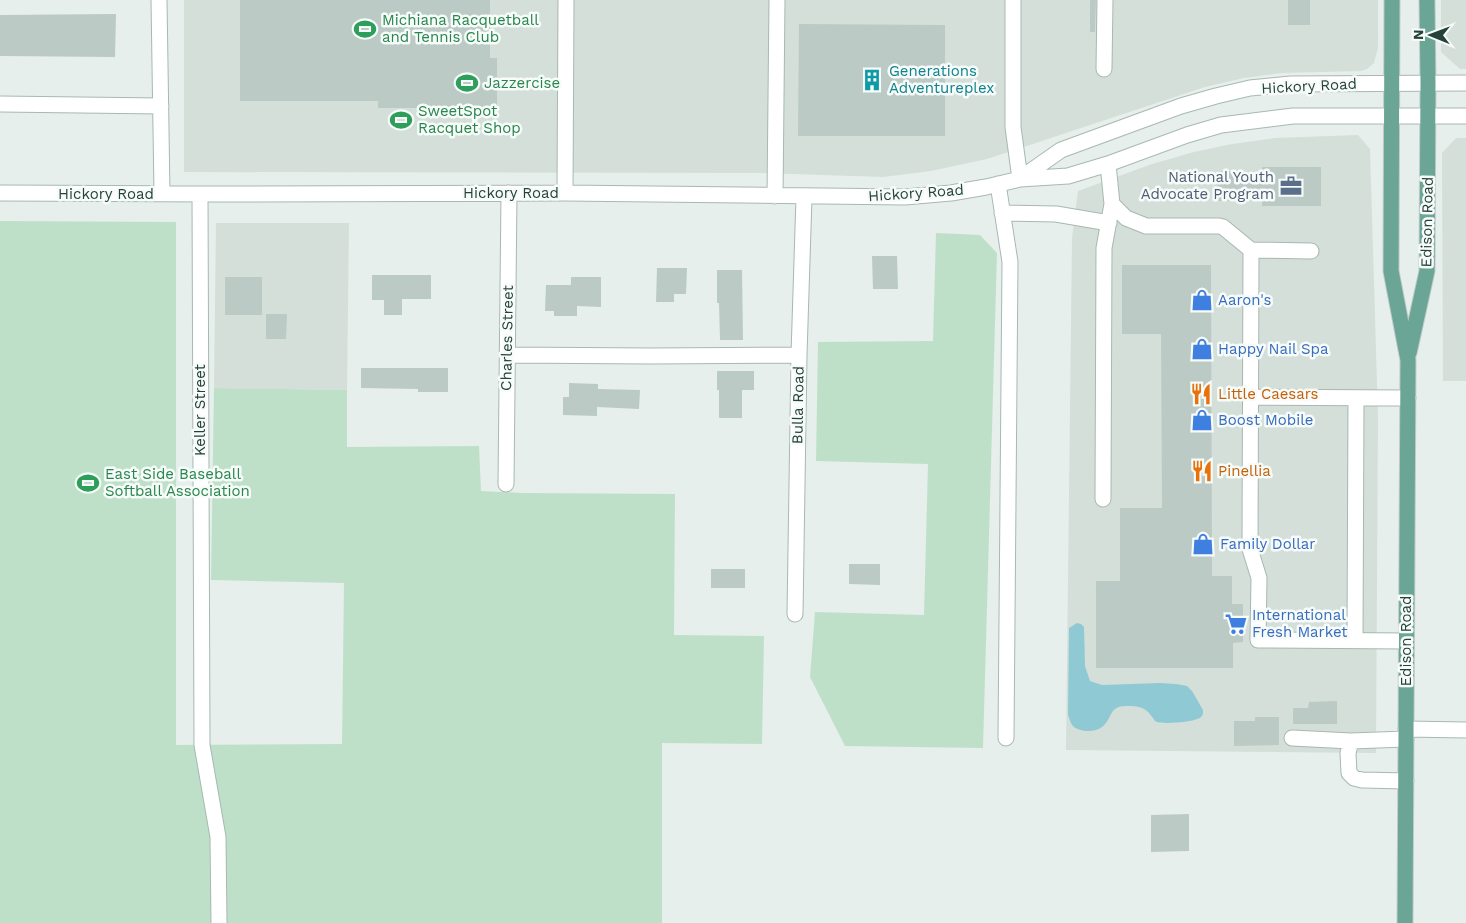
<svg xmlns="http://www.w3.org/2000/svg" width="1466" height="923" font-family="'Work Sans',sans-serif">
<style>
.built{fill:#d4dfda}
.green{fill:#bfe0c8}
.water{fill:#8ec9d4}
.building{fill:#bbcac4}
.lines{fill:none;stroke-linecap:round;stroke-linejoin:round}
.minor-casing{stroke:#a8b8b2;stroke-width:17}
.major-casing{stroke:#c2cac8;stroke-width:17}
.minor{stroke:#fff;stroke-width:15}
.major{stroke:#6aa596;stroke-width:15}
.labels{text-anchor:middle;stroke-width:5;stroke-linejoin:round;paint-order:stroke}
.leisure-label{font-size:15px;fill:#27864d;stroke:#f7fbf9;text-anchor:start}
.culture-label{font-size:15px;fill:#0d838f;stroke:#f7fbf9;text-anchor:start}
.street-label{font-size:15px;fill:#24423a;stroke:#f7fbf9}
.service-label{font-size:15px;fill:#4e5e75;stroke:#f7fbf9;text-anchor:end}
.shop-label{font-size:15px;fill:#366cbe;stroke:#f7fbf9;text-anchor:start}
.food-label{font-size:15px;fill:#c56008;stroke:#f7fbf9;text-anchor:start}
</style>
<rect width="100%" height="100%" fill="#e6efeb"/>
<path class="built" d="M 184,0 L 1378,0 L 1378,48 L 1374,63 L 1367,69 L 1361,71 L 1281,73 L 1244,78 L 1205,87 L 987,159 L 931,171 L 883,177 L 759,173 L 184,172 Z
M 1441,0 L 1466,0 L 1466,69 L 1460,69 L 1441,52 Z
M 1358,135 L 1370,149 L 1378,417 L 1376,753 L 1066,750 L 1072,238 L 1078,191 L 1152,164 L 1194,152 L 1232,144 L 1275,138 Z
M 1456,138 L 1466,138 L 1466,381 L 1443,381 L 1442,153 Z
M 216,223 L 349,223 L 347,390 L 214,388 Z"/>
<path class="green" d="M 0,221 L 176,222 L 176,745 L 342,744 L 344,583 L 211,580 L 214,388 L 347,390 L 347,447 L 479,446 L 481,491 L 523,493 L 675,494 L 674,635 L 764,636 L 762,744 L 662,743 L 662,923 L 0,923 Z
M 936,233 L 980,235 L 997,253 L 983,748 L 845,746 L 810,677 L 815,612 L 924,615 L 928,464 L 816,461 L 818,342 L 933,341 Z"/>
<path class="water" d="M 1077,623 L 1081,624 L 1084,627 L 1085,666 L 1090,681 L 1102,685 L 1160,683 L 1176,684 L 1187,686 L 1192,691 L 1203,710 L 1203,714 C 1201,717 1201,718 1197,719 C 1191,722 1161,725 1155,721 C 1153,718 1150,714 1148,712 C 1142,706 1134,706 1126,706 C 1108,706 1113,719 1102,727 C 1095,733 1079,732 1073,726 C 1070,723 1070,719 1068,715 L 1069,628 Z"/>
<path class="building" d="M 240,0 L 490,0 L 490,58 L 497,58 L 497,108 L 378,108 L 378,101 L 240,101 Z
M 1090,0 L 1096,0 L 1095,32 L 1090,32 Z
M 1288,0 L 1310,0 L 1310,25 L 1288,25 Z
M 116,14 L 115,57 L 0,56 L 0,15 Z
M 799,24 L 945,25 L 945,136 L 798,136 Z
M 1262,167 L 1321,167 L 1321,206 L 1262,206 L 1262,201 L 1217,201 L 1218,171 L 1262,172 Z
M 872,256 L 897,256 L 898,289 L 873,289 Z
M 1122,265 L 1211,265 L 1212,576 L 1232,576 L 1232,604 L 1243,604 L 1243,642 L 1233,643 L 1233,668 L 1096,668 L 1096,581 L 1120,581 L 1120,508 L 1162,508 L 1161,334 L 1122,334 Z
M 657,268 L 687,268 L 686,294 L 674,294 L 674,302 L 656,302 Z
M 717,270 L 742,270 L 743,340 L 720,340 L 719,303 L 717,303 Z
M 372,275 L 431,275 L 431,299 L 402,299 L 402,315 L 384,315 L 384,300 L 372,300 Z
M 225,277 L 262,277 L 262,315 L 225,315 Z
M 571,277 L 601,277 L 601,307 L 577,306 L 577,316 L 554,316 L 554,311 L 545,311 L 546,285 L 571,285 Z
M 266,314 L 287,314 L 286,339 L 266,339 Z
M 361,368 L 448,368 L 448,392 L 418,392 L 418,389 L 361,388 Z
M 717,371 L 754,371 L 754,390 L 742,390 L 742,418 L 719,418 L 719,390 L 717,390 Z
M 569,383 L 598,384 L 598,389 L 640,390 L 639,409 L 597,407 L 597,416 L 563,415 L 563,397 L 569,397 Z
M 849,564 L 880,564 L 880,585 L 849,584 Z
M 711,569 L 745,569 L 745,588 L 711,588 Z
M 1337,701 L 1337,724 L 1293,724 L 1293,708 L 1308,708 L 1309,702 Z
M 1255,717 L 1279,717 L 1279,745 L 1234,746 L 1234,721 L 1255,721 Z
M 1189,814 L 1189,851 L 1151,852 L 1151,815 Z"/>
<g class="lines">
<g class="minor-casing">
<path id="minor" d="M 159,0 L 162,194
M 1013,0 L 1013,127 L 1020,179
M 1104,69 L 1105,0
M 0,104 L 161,106
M 1108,164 L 1112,204 L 1126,218 L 1146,226 L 1219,226 L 1223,227 L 1251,250 L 1250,549 L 1259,578 L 1258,640 L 1406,641
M 1021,178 L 1061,150 L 1181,106 L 1216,96 L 1250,88 L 1291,84 L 1466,83
M 998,184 L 1010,262 L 1006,738
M 0,193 L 214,194 L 565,193 L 905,197 L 951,193 L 986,187 L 1020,179 L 1068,176 L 1108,164 L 1187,135 L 1221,125 L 1293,116 L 1466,116
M 565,193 L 566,0
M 200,194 L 202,745 L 218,837 L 219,923
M 775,196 L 777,0
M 1002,213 L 1056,214 L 1109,223
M 1251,250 L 1311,251
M 507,355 L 651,356 L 799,355
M 1250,397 L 1408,398
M 506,484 L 509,193
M 1103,499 L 1104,248 L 1112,204
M 795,614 L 799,355 L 804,197
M 1355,640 L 1356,398
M 1406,729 L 1466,730
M 1292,738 L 1351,741
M 1406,781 L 1362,780 L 1354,778 L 1349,773 L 1348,753 L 1351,741 L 1406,739"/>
</g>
<g class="major-casing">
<path id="major" d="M 1392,0 L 1391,271 L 1408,360 L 1405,923
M 1409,353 L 1427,271 L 1428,83 L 1427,0"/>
</g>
<use href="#minor" class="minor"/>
<use href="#major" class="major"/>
</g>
<defs>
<g id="stadium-bare" transform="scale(1.725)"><path d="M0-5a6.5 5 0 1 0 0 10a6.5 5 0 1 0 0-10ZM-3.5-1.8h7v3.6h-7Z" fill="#2e9e5b" stroke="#f7fbf9" stroke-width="2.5" paint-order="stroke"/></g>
<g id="building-bare" transform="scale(1.725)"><path d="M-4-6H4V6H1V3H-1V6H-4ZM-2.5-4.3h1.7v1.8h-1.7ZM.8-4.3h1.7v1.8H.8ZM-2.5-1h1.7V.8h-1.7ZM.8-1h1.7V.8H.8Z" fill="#0f9aa8" stroke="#f7fbf9" stroke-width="2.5" paint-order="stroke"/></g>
<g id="office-bare" transform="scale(1.725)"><path d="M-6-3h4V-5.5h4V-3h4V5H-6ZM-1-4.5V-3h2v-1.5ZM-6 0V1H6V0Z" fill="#5c6f8a" stroke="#f7fbf9" stroke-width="2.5" paint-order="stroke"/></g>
<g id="shop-bare" transform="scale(1.725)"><path d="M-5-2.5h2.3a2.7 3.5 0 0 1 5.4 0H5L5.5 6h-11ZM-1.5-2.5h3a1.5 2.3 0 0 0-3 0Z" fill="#3f7fe0" stroke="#f7fbf9" stroke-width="2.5" paint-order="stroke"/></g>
<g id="restaurant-bare" transform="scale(1.725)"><path d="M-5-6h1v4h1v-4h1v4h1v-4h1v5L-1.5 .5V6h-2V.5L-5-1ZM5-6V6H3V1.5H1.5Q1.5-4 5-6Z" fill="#e8710a" stroke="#f7fbf9" stroke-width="2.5" paint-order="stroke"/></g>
<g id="supermarket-bare" transform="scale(1.725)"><path d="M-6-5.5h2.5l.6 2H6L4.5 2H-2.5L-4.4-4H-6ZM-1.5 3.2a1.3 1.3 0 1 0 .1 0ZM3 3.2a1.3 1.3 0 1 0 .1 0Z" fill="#3f7fe0" stroke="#f7fbf9" stroke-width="2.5" paint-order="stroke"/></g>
</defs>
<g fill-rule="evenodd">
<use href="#stadium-bare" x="365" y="29"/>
<use href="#building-bare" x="872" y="80"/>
<use href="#stadium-bare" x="467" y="83"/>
<use href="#stadium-bare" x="401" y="120"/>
<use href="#office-bare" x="1291" y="186"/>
<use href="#shop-bare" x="1202" y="300"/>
<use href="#shop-bare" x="1202" y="349"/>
<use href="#restaurant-bare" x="1201" y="394"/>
<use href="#shop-bare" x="1202" y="420"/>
<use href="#restaurant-bare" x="1202" y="471"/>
<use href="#stadium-bare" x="88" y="483"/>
<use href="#shop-bare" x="1203" y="544"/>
<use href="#supermarket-bare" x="1236" y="624"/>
</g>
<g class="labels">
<g class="leisure-label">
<text x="382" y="25">Michiana Racquetball<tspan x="382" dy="17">and Tennis Club</tspan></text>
<text x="484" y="88">Jazzercise</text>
<text x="418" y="116">SweetSpot<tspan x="418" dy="17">Racquet Shop</tspan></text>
<text x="105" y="479">East Side Baseball<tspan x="105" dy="17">Softball Association</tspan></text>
</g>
<g class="culture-label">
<text x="889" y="76">Generations<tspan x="889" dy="17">Adventureplex</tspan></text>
</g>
<g class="street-label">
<text transform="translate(1309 86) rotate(-3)" y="5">Hickory Road</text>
<text x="511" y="198">Hickory Road</text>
<text transform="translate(916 193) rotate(-4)" y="5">Hickory Road</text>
<text x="106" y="199">Hickory Road</text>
<text transform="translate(1427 222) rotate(-89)" y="5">Edison Road</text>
<text transform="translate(507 338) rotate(-89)" y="5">Charles Street</text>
<text transform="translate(798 405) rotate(-89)" y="5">Bulla Road</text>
<text transform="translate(200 410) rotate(-90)" y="5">Keller Street</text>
<text transform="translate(1406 641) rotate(-90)" y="5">Edison Road</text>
</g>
<g class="service-label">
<text x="1274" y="182">National Youth<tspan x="1274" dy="17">Advocate Program</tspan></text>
</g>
<g class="shop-label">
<text x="1218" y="305">Aaron's</text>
<text x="1218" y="354">Happy Nail Spa</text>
<text x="1218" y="425">Boost Mobile</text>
<text x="1220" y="549">Family Dollar</text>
<text x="1252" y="620">International<tspan x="1252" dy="17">Fresh Market</tspan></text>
</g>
<g class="food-label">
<text x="1218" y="399">Little Caesars</text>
<text x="1218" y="476">Pinellia</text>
</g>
</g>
<g transform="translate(1431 35) rotate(271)" stroke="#f7fbf9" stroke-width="4" paint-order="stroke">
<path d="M0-4L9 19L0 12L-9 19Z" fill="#24423a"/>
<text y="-8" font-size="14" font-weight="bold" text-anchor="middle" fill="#24423a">N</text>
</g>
</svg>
